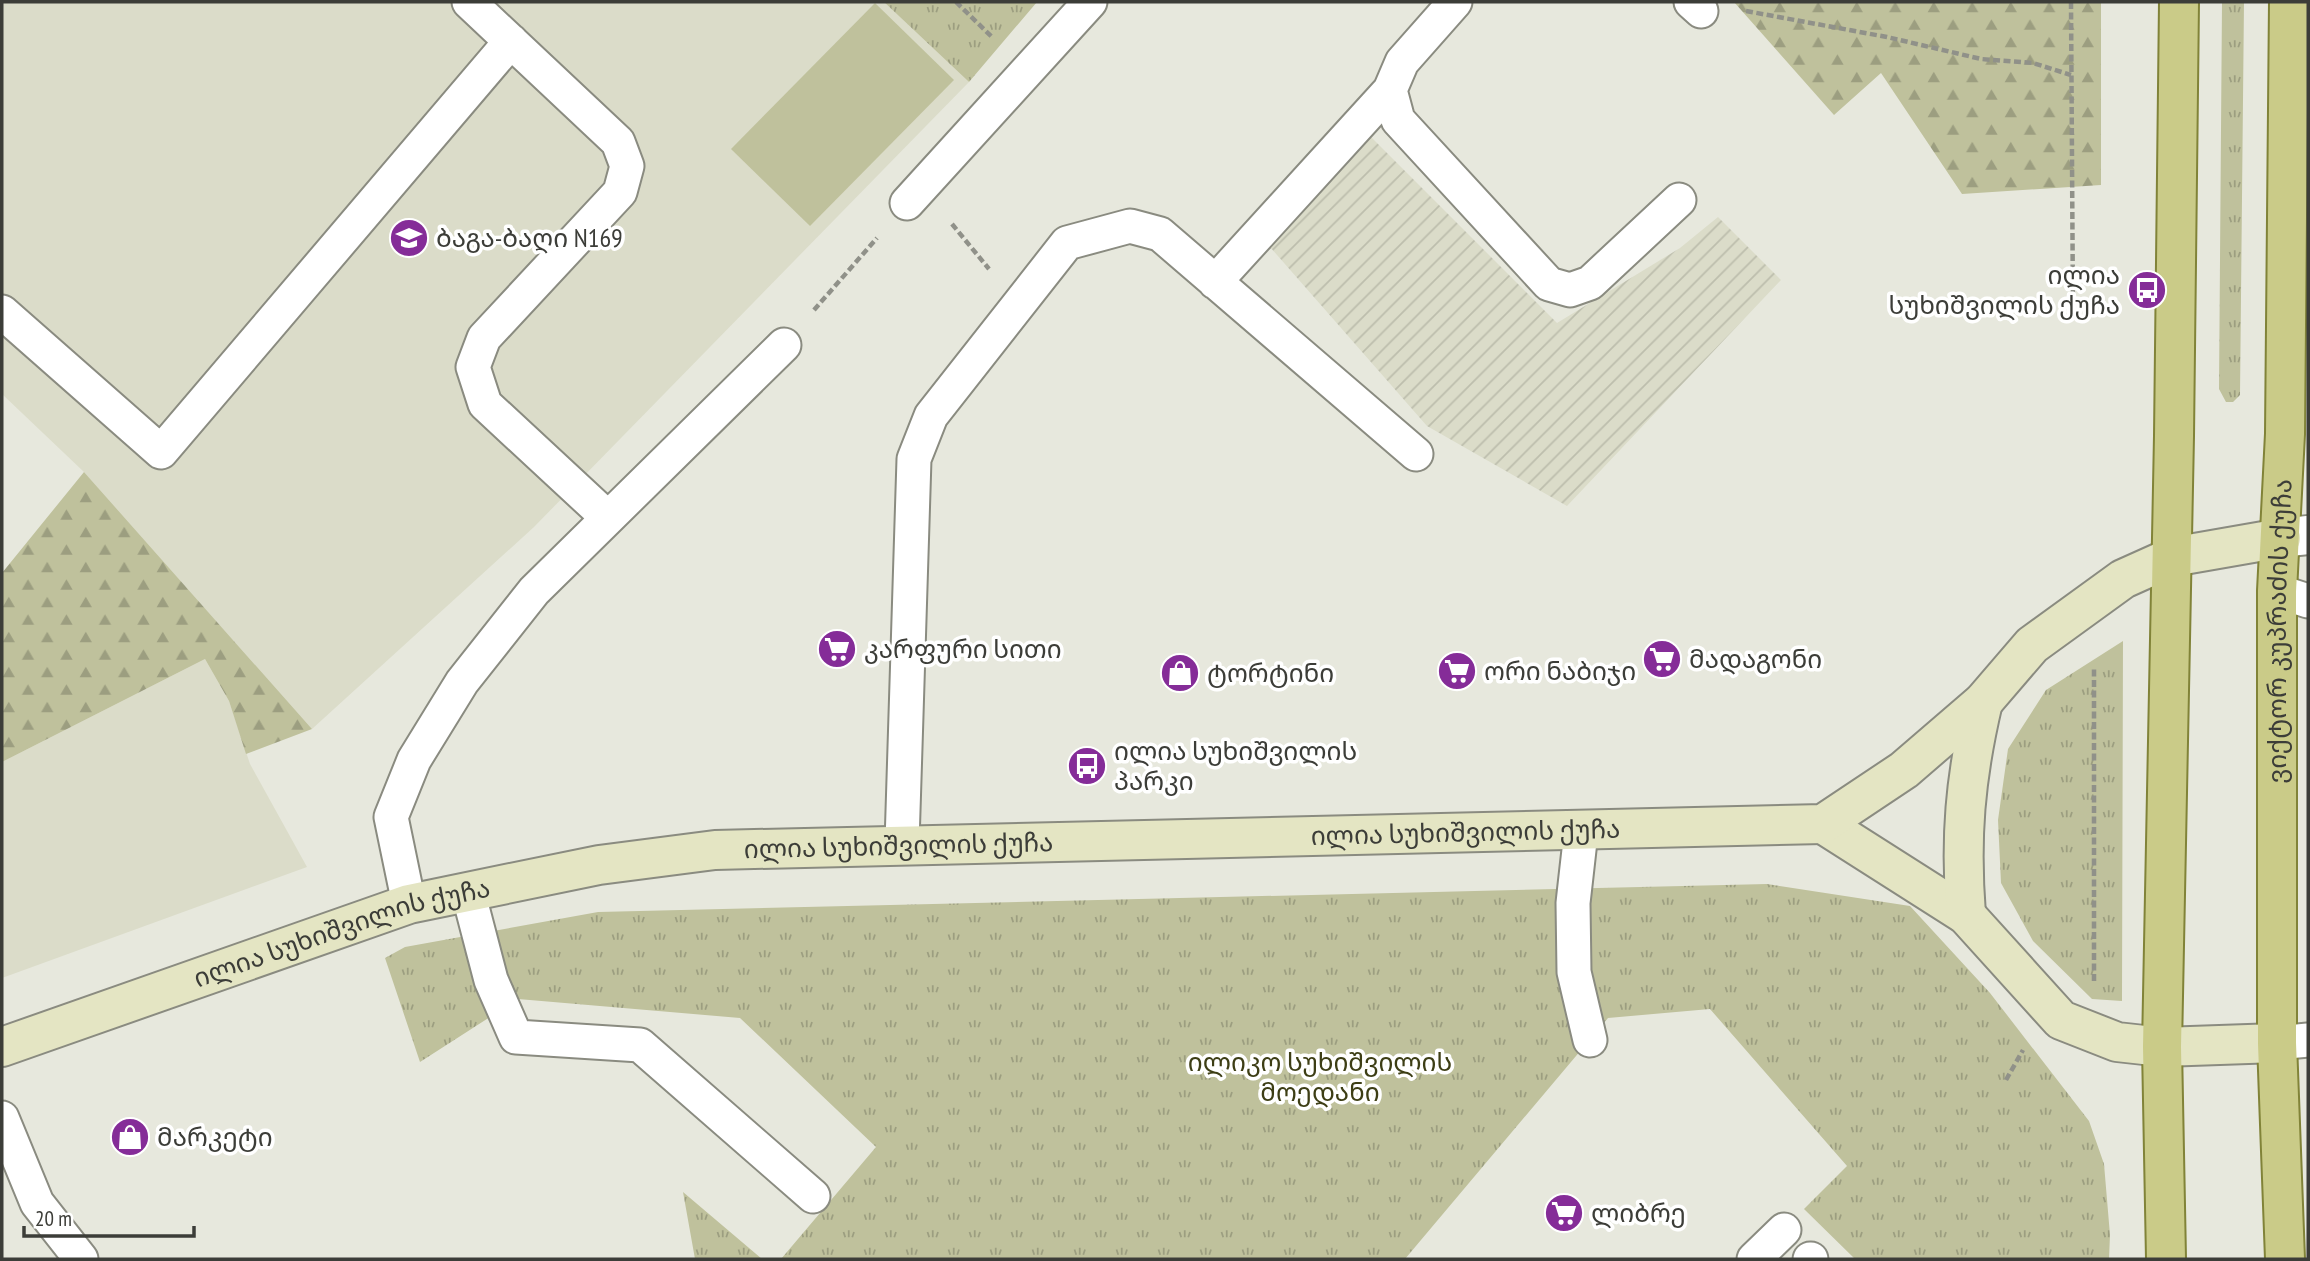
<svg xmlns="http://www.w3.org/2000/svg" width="2310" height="1261" font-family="'PT Sans Narrow','Noto Sans Georgian',sans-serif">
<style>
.built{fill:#dbdcc9}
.industrial{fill:url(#industrial-furrows)}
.grass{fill:url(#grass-tufts)}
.forest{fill:url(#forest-firs)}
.pitch{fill:#bfc19c}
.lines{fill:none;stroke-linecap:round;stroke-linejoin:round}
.lane-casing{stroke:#8a8b80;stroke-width:37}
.street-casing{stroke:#8a8b80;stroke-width:42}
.secondary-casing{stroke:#8a8b80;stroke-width:42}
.primary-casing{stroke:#818338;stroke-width:42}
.path{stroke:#909189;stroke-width:4.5;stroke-dasharray:7 3.5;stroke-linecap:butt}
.lane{stroke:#fff;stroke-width:33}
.street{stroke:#fff;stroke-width:38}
.secondary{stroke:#e4e5c3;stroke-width:38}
.primary{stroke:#cacb88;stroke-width:38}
.labels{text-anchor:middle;stroke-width:7;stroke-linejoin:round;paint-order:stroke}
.poi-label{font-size:26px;fill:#3c3d38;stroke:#fff;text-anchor:start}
.street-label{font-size:26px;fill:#3c3d38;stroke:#fff}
.park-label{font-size:26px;fill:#3d3e15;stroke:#fff}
</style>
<defs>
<pattern id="industrial-furrows" width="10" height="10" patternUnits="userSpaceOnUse" patternTransform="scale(1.75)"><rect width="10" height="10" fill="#dbdcc9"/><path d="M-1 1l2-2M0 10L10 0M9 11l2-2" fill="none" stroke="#bdbead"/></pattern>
<pattern id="grass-tufts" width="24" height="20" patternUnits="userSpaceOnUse" patternTransform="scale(1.75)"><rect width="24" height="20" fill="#bfc19c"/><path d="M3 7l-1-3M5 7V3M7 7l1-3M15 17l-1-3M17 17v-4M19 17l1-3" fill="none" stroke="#9c9e80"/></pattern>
<pattern id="forest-firs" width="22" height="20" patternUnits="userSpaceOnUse" patternTransform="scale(1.75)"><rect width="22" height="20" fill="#bfc19c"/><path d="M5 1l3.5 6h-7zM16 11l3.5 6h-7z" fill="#9c9e80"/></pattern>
</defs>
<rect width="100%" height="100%" fill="#e7e8dd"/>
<path class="built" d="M 2,2 L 884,2 L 969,82 L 534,527 L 312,729 L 84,472 L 2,394 Z
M 205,659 L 229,701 L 250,764 L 307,867 L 2,978 L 2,762 Z"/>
<path class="industrial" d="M 1363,129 L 1557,323 L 1680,248 L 1718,217 L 1781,280 L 1567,506 L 1427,426 L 1263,239 Z"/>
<path class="grass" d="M 884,2 L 1037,2 L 969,82 Z
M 2222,2 L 2244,2 L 2240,395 L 2233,402 L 2226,402 L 2219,389 Z
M 2123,641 L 2122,1001 L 2092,999 L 2033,941 L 2001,883 L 1998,820 L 2008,749 L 2046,690 Z
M 1767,884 L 1910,906 L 1990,993 L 2089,1121 L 2104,1164 L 2110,1235 L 2109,1259 L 1855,1259 L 1804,1209 L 1847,1166 L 1710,1009 L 1608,1018 L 1405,1259 L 781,1259 L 876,1147 L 740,1018 L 518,999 L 420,1062 L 385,958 L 405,947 L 598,912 Z
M 683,1192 L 762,1259 L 695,1259 Z"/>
<path class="forest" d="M 1734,2 L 2101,2 L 2101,185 L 1962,194 L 1881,73 L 1834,115 Z
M 84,472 L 312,729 L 246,754 L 229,701 L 205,659 L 2,762 L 2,573 Z"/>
<path class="pitch" d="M 875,3 L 954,80 L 810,226 L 731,149 Z"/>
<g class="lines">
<g class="lane-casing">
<path id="lane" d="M 469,2 L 618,142 L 627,166 L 620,192 L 484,338 L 473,367 L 485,404 L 608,518
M 1455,2 L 1402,62 L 1390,90 L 1398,120 L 1549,284 L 1570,290 L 1590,283 L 1679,200
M 1691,2 L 1701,11
M 907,203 L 1090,2
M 1215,282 L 1390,90
M 2,312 L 161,452 L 511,41
M 2277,591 L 2308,601
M 1581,832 L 1573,903 L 1574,972 L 1590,1040
M 902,843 L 914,459 L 931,416 L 1067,243 L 1130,226 L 1160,234 L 1416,454
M 468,892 L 491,980 L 516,1037 L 640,1045 L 813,1196
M 409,904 L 391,817 L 414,760 L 462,682 L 534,591 L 784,345
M 2277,1043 L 2308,1040
M 2,1118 L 37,1203 L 81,1259
M 1754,1259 L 1784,1230
M 1810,1259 L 1811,1259"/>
</g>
<g class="street-casing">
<path id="street" d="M 2281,538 L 2308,535"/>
</g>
<g class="secondary-casing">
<g id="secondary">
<path d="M 1823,824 L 1966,915 L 2061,1020 L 2117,1042 L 2162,1047 L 2277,1043"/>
<path d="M 1966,915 C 1960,838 1965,778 1983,702"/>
<path id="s1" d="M 2,1047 L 409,904 L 599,865 L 715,850 L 1823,824 L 1904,770 L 1983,702 L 2032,645 L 2123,579 L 2172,557 L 2281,538"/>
</g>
</g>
<g class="primary-casing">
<g id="primary">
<path d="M 2166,1259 L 2162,1047 L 2174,436 L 2179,2"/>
<path id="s2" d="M 2285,1259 L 2277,1043 L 2277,591 L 2285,434 L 2289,2"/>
</g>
</g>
<path class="path" d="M 956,2 L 993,38
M 2071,2 L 2073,316
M 1746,11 L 1887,37 L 1981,59 L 2033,63 L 2071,75
M 952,224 L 989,269
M 814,310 L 877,238
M 2094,981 L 2094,667
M 2006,1080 L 2023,1050"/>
<use href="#lane" class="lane"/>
<use href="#street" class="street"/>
<use href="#secondary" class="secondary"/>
<use href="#primary" class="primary"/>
</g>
<defs>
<g id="school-disc" transform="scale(2.0125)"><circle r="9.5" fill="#852c98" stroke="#fff"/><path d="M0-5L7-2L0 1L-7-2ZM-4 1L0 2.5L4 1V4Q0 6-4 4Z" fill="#fff"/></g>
<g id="bus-disc" transform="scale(2.0125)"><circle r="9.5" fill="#852c98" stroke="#fff"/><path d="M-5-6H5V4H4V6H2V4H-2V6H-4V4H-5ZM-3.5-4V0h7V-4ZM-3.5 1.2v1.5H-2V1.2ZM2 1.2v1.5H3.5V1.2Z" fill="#fff"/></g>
<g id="supermarket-disc" transform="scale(2.0125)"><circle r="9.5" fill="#852c98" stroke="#fff"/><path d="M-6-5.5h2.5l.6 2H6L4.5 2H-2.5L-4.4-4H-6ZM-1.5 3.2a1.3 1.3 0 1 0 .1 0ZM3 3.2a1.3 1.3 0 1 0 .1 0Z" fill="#fff"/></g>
<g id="shop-disc" transform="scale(2.0125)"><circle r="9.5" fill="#852c98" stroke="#fff"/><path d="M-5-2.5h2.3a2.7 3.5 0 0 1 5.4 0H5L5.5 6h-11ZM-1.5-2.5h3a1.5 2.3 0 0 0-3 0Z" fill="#fff"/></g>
</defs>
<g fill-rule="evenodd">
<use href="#school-disc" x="409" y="238"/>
<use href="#bus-disc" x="2147" y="290"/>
<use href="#supermarket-disc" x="837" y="649"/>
<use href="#supermarket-disc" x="1662" y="659"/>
<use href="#supermarket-disc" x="1457" y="671"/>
<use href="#shop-disc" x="1180" y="673"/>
<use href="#bus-disc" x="1087" y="766"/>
<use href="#shop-disc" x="130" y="1137"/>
<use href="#supermarket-disc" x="1564" y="1213"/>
</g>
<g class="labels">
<g class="poi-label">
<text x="436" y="247">ბაგა-ბაღი N169</text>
<text x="2120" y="284" text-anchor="end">ილია<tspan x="2120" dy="30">სუხიშვილის ქუჩა</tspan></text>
<text x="864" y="658">კარფური სითი</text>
<text x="1689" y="668">მადაგონი</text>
<text x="1484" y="680">ორი ნაბიჯი</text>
<text x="1207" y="682">ტორტინი</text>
<text x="1114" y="760">ილია სუხიშვილის<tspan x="1114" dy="30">პარკი</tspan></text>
<text x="157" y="1146">მარკეტი</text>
<text x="1591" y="1222">ლიბრე</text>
</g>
<g class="street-label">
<text dy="9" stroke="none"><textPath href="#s2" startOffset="628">ვიქტორ კუპრაძის ქუჩა</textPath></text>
<text dy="9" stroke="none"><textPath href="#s1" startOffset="1493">ილია სუხიშვილის ქუჩა</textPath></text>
<text dy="9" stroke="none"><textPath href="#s1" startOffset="926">ილია სუხიშვილის ქუჩა</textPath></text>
<text dy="9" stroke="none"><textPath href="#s1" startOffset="359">ილია სუხიშვილის ქუჩა</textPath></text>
</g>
<g class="park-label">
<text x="1320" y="1071">ილიკო სუხიშვილის<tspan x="1320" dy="30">მოედანი</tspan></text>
</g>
</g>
<rect width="2310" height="1261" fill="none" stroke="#3c3d38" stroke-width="7"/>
<path d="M24 1226v10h170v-10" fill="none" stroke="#3c3d38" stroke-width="3.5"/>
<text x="35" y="1226" font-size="21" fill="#3c3d38" stroke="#ffffff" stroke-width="5" paint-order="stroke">20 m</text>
</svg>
